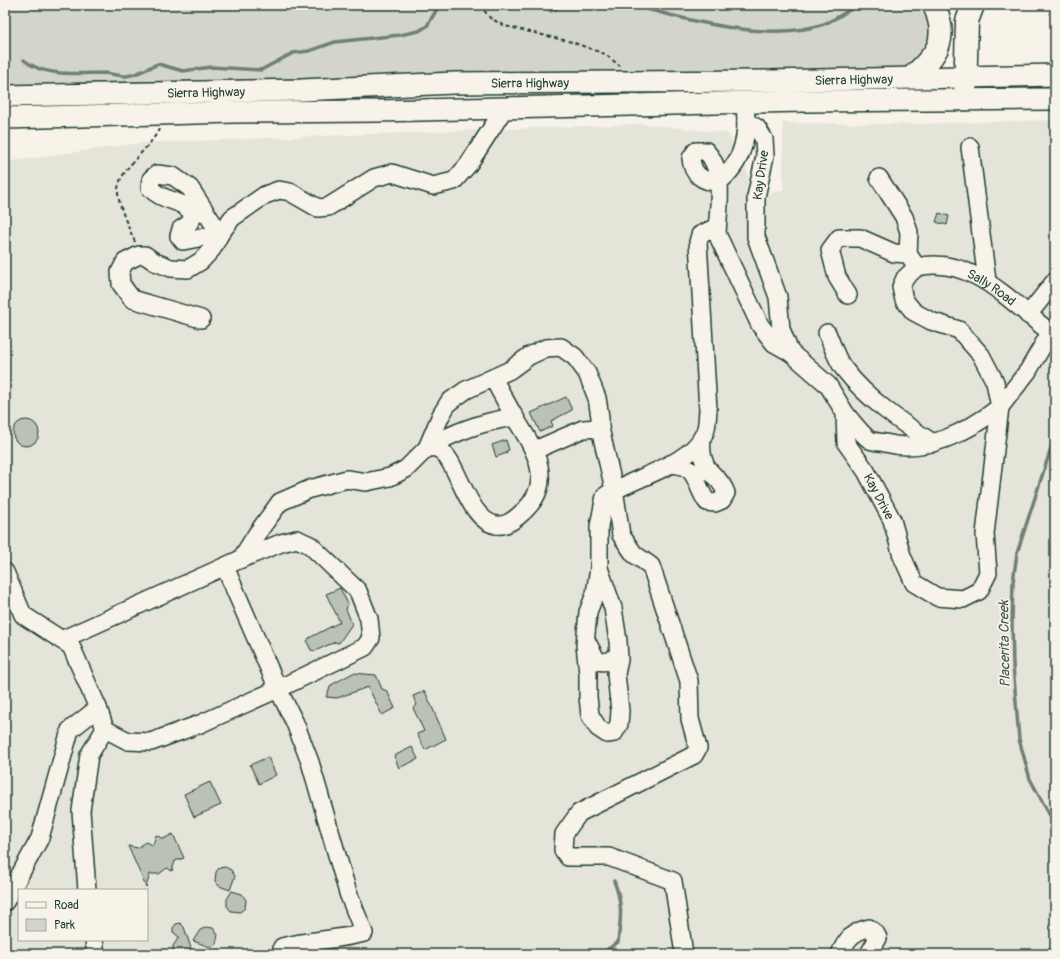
<svg xmlns="http://www.w3.org/2000/svg" width="1060" height="959" font-family="Pangolin,sans-serif">
<style>
.built{fill:#e5e4d9;fill-rule:evenodd}
.green{fill:#d3d5ca;stroke:#79897f}
.lines{fill:none;stroke-linecap:round;stroke-linejoin:round}
.stream{stroke:#6f8077;stroke-width:3.5}
.building{fill:#bbc1b6;stroke:#1f3d34}
.minor-casing{stroke:#1f3d34;stroke-width:20}
.major-casing{stroke:#1f3d34;stroke-width:24}
.highway-casing{stroke:#1f3d34;stroke-width:25}
.path{stroke:#1f3d34;stroke-width:2;stroke-dasharray:4 3;stroke-linecap:butt}
.minor{stroke:#f7f3e8;stroke-width:17}
.major{stroke:#f7f3e8;stroke-width:21}
.highway{stroke:#f7f3e8;stroke-width:22}
.labels{text-anchor:middle;stroke-width:3.5;stroke-linejoin:round;paint-order:stroke}
.street-label{font-size:13px;fill:#1f3d34;stroke:#f7f3e8}
.water-label{font-size:14px;font-style:italic;fill:#405950;stroke:#f7f3e8}
</style>
<rect width="100%" height="100%" fill="#f7f3e8"/>
<filter id="ink" filterUnits="userSpaceOnUse"><feTurbulence type="fractalNoise" baseFrequency=".025" numOctaves="2"/><feDisplacementMap in="SourceGraphic" scale="8" xChannelSelector="R" yChannelSelector="G"/><feConvolveMatrix kernelMatrix="1 2 1 2 8 2 1 2 1" color-interpolation-filters="sRGB"/></filter>
<g filter="url(#ink)">
<path class="built" d="M 1055,120 L 1055,954 L 5,954 L 5,162 L 140,143 L 641,124 L 727,133 L 741,154 L 756,197 L 783,190 L 783,123 L 913,124 ZM 19,890 L 147,890 L 147,940 L 19,940 Z"/>
<path class="green" d="M 5,5 L 926,5 L 934,47 L 908,68 L 76,83 L 5,88 Z"/>
<g class="lines">
<path class="stream" d="M 496,5 C 504,10 515,9 524,5
M 545,5 L 551,11 L 563,5
M 633,5 C 685,20 771,43 824,24 C 835,20 847,11 858,5
M 24,60 C 45,78 80,73 105,73 C 112,74 119,76 126,76 C 138,75 147,68 158,64 L 183,71 L 211,67 L 261,70 L 293,53 L 309,51 L 335,42 L 400,35 L 419,31 L 427,26 L 437,9 L 443,5
M 1055,436 L 1017,553 L 1013,582 L 1012,622 L 1013,665 L 1019,739 L 1030,779 L 1055,825
M 601,954 L 618,942 C 621,918 623,904 614,881"/>
</g>
<path class="building" d="M 939,213 L 949,216 L 947,225 L 936,222 Z
M 566,397 L 572,410 L 551,421 L 553,426 L 540,432 L 531,413 Z
M13 433a13 13 0 1 1 26 0a13 13 0 1 1-26 0Z
M 506,440 L 509,450 L 506,451 L 507,453 L 496,457 L 492,445 Z
M 340,588 L 348,604 L 346,609 L 352,624 L 339,643 L 335,642 L 315,651 L 311,650 L 307,642 L 309,638 L 340,622 L 326,594 Z
M 353,673 L 376,675 L 382,689 L 387,691 L 395,708 L 382,715 L 368,687 L 337,698 L 326,697 L 331,685 Z
M 425,691 L 446,739 L 425,750 L 417,734 L 424,731 L 413,708 L 417,705 L 413,696 Z
M 412,747 L 418,759 L 399,768 L 394,756 Z
M 268,757 L 276,775 L 259,784 L 250,765 Z
M 210,782 L 221,805 L 194,817 L 184,794 Z
M 173,834 L 184,858 L 175,861 L 172,871 L 167,868 L 159,874 L 150,874 L 146,887 L 128,846 L 138,848 L 145,842 L 153,845 L 156,835 L 163,839 Z
M 225,867 L 231,870 L 235,876 L 230,890 L 219,886 L 215,881 L 216,872 L 219,868 Z
M 232,891 L 242,894 L 246,900 L 245,908 L 240,912 L 231,911 L 227,906 L 227,899 Z
M 180,923 L 184,927 L 193,954 L 174,954 L 173,946 L 179,937 L 173,932 L 173,928 L 176,924 Z
M 207,927 L 213,928 L 218,935 L 216,944 L 210,947 L 193,941 L 200,930 Z"/>
<g class="lines">
<g class="minor-casing">
<g id="minor">
<path id="s1" d="M 745,103 L 746,121 L 757,128 L 764,139 L 765,156 L 756,197 L 756,237 L 778,297 L 781,329 L 790,352 L 828,385 L 845,413 L 846,443 L 866,471 L 892,520 L 902,556 L 914,583 L 937,597 L 963,599 L 979,591 L 988,573 L 985,534 L 1000,407 L 1028,371 L 1050,333"/>
<path d="M 970,147 L 987,281"/>
<path d="M 157,174 L 173,176 L 190,188 L 220,234 L 183,241 L 179,236 L 181,229 L 188,225 L 194,215 C 180,197 164,203 150,188 L 151,179 Z"/>
<path d="M 879,178 L 904,217 L 909,232 L 908,254"/>
<path d="M 717,234 C 718,207 726,172 706,151 L 696,151 L 691,158 C 692,175 703,182 719,182 C 739,165 746,146 746,121"/>
<path id="s2" d="M 917,267 C 973,254 1014,306 1055,336"/>
<path d="M 848,295 L 837,277 L 830,250 L 839,238 L 860,238 L 894,253 L 908,254 L 917,267"/>
<path d="M 1028,315 L 1055,281"/>
<path d="M 201,319 L 132,299 L 121,284 L 120,272 L 125,262 L 139,255 L 145,255 L 155,262 L 171,268 L 188,269 L 201,261 L 212,249 L 220,234 L 232,218 L 265,195 L 279,190 L 290,192 L 318,208 L 328,207 L 374,178 L 392,173 L 433,186 L 454,181 L 468,165 L 504,109"/>
<path d="M 827,333 C 832,344 836,359 844,369 C 867,399 902,423 933,443"/>
<path d="M 845,413 C 851,420 862,435 870,440 C 874,442 881,442 885,443 C 927,454 967,432 1000,407 L 995,382 L 981,355 L 959,330 L 931,321 L 914,312 L 904,300 L 901,287 L 905,278 L 917,267"/>
<path d="M 427,448 C 429,448 434,447 436,448 C 457,453 465,519 496,525 C 508,527 517,517 525,510 C 556,480 533,447 515,418 C 507,404 500,391 493,378"/>
<path d="M 427,448 C 456,431 482,422 515,417"/>
<path d="M 535,450 L 583,429 L 600,428"/>
<path d="M 670,464 C 700,466 693,482 707,502 L 715,503 L 722,500 L 726,493 C 721,478 712,477 706,466 C 701,457 701,447 702,438"/>
<path d="M 241,559 L 281,543 L 297,539 L 310,545 L 358,591 L 369,619 L 371,638 L 365,647 L 278,689 L 295,723 L 310,762 L 348,893 L 364,933 C 337,940 309,940 282,947 L 284,954"/>
<path d="M 599,568 L 595,594 L 588,612 L 585,645 L 588,673 L 588,697 L 590,715 L 598,728 L 607,734 L 614,733 L 619,724 L 620,711 L 616,674 L 619,660 L 618,641 L 613,608 L 599,568 L 599,526 L 605,496 C 631,478 690,466 704,434 C 708,427 707,418 708,410 L 698,242 L 700,235 L 710,230 L 717,234 L 760,325 L 774,343 L 790,352"/>
<path d="M 5,572 L 23,615 L 71,646 L 98,708"/>
<path d="M 61,640 L 241,559 L 256,535 L 280,502 L 310,489 L 347,479 L 366,482 L 390,477 L 406,469 L 427,448 L 441,415 L 449,402 L 466,390 L 510,370 L 529,356 L 546,348 L 561,347 L 575,357 L 587,373 L 597,398 L 600,417 L 600,428 L 614,489 L 621,535 L 634,554 L 651,566 L 689,681 L 690,719 L 698,748 L 694,755 L 579,813 L 564,834 L 563,850 L 568,857 L 609,857 L 673,881 L 684,954"/>
<path d="M 587,642 L 597,661 C 607,663 612,661 618,654"/>
<path d="M 105,729 L 128,741 L 151,742 L 200,724 L 278,689 L 225,567"/>
<path d="M 5,902 L 40,838 L 70,730 L 98,708 L 105,729 L 89,755 L 81,811 L 87,890"/>
<path d="M 94,940 L 96,954"/>
<path d="M 840,954 C 846,939 854,931 869,928 L 876,934 L 878,938 L 869,954"/>
</g>
</g>
<g class="major-casing">
<g id="major">
<path id="s3" d="M 5,96 L 301,90 L 454,83 L 769,81 L 1055,75"/>
<path d="M 5,118 L 235,112 L 378,111 L 804,101 L 1055,99"/>
</g>
</g>
<g class="highway-casing">
<path id="highway" d="M 912,77 C 938,54 949,39 934,5
M 965,99 L 967,21 L 973,5"/>
</g>
<path class="path" d="M 480,5 L 490,18 L 505,26 L 572,42 L 605,54 L 620,66
M 135,242 C 129,228 117,204 118,189 C 120,168 150,149 159,129"/>
<use href="#minor" class="minor"/>
<use href="#major" class="major"/>
<use href="#highway" class="highway"/>
</g>
</g>
<g class="labels">
<g class="street-label">
<text dy="5" stroke="none"><textPath href="#s3" startOffset="849">Sierra Highway</textPath></text>
<text dy="5" stroke="none"><textPath href="#s3" startOffset="525">Sierra Highway</textPath></text>
<text dy="5" stroke="none"><textPath href="#s3" startOffset="201">Sierra Highway</textPath></text>
<text transform="translate(760 175) rotate(-82)" y="5">Kay Drive</text>
<text dy="5" stroke="none"><textPath href="#s2" startOffset="80">Sally Road</textPath></text>
<text dy="5" stroke="none"><textPath href="#s1" startOffset="440">Kay Drive</textPath></text>
</g>
<g class="water-label">
<text transform="translate(1004 644) rotate(-91)" y="5">Placerita Creek</text>
</g>
</g>
<rect width="1060" height="959" fill="none" stroke="#f7f3e8" stroke-width="20"/>
<rect x="10" y="10" width="1040" height="939" fill="none" stroke="#1f3d34" stroke-width="1.5" filter="url(#ink)"/>
<rect x="18" y="889" width="130" height="52" fill="#f7f3e8" stroke="#a1aaa0"/>
<rect x="26" y="902" width="20" height="6" fill="#f7f3e8" stroke="#a1aaa0"/>
<text x="54" y="909" font-size="12" fill="#1f3d34">Road</text>
<rect x="26" y="919" width="20" height="12" fill="#d3d5ca" stroke="#a1aaa0"/>
<text x="54" y="929" font-size="12" fill="#1f3d34">Park</text>
</svg>
